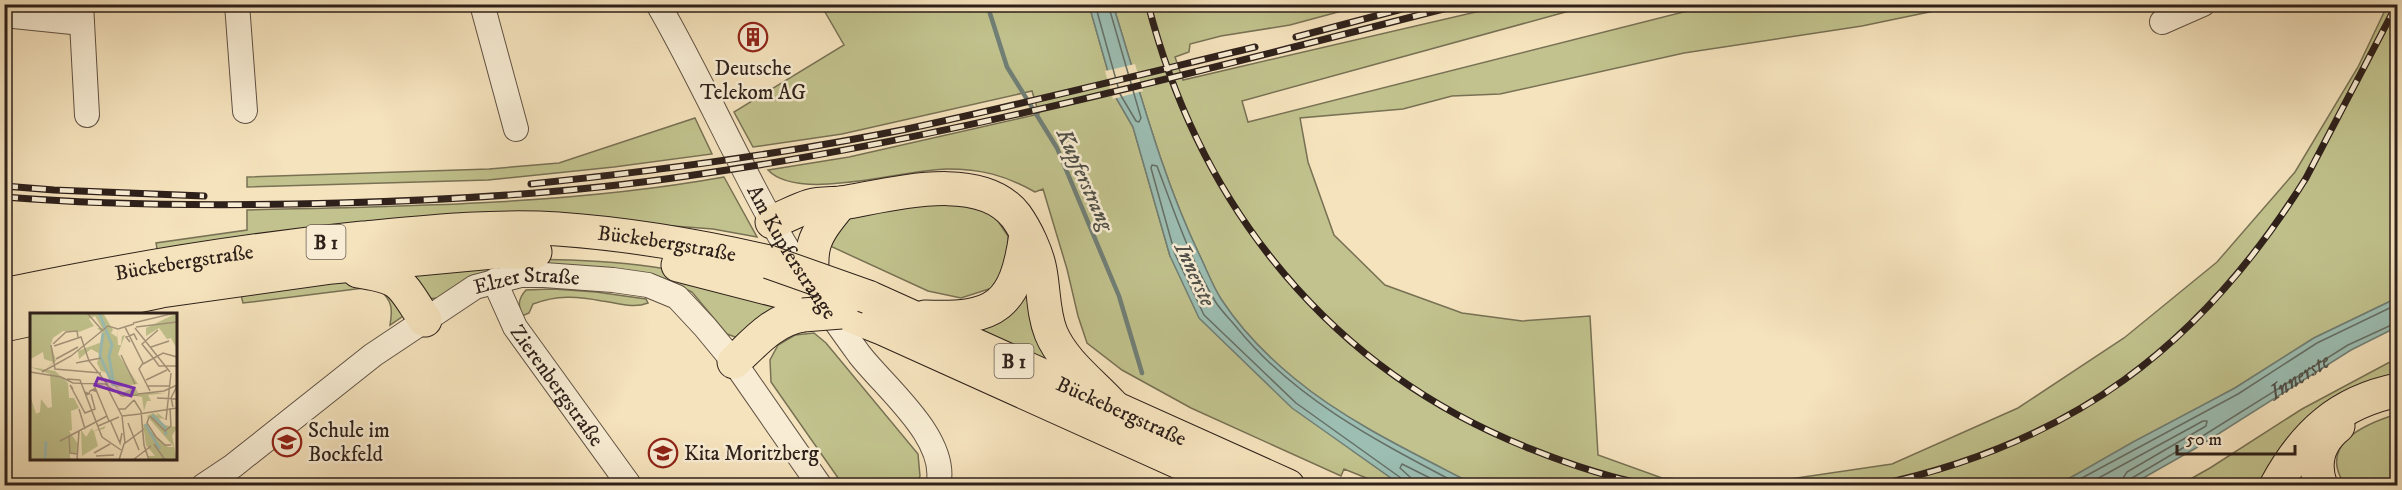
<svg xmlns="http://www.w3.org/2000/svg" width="2402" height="490" font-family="'IM FELL DW Pica',serif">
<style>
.green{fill:#c1c28d;stroke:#787154;stroke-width:1.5}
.water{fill:#9cbeb3;stroke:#707f76;stroke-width:1.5}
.pier{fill:#f5e3bd}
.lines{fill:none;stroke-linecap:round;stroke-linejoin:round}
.shore{stroke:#656f66;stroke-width:1.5}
.stream{stroke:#707f76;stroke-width:4.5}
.minor-casing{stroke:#605143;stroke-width:26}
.highway-casing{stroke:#2e201a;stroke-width:35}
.minor{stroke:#f8edd4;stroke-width:24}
.highway{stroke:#f5e3bd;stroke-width:33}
.rail-casing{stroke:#2e201a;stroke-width:7}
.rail{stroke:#f8edd4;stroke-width:4.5;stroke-dasharray:14;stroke-linecap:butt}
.highway-bridge-casing{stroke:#2e201a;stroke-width:35;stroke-linecap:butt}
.highway-bridge{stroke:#f5e3bd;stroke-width:33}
.labels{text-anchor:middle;stroke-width:5;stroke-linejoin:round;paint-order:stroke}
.shield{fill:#f8edd4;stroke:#6b5e52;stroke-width:1.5}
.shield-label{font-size:20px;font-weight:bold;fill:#2e201a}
.poi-label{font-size:21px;fill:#2e201a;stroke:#f8edd4;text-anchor:start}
.street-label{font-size:21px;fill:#2e201a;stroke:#f8edd4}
.water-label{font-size:22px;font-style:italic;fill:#4f4f48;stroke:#f8edd4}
.inset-river{fill:none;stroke:#9cbeb3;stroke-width:3}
.inset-road{fill:none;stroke:#a5957c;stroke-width:1.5}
.view{fill:#7b2cbf;fill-opacity:0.15;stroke:#7b2cbf;stroke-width:3}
.inset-edge{fill:none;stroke:#2e201a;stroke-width:3}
</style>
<rect width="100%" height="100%" fill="#f5e3bd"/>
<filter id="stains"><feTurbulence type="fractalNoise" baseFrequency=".00333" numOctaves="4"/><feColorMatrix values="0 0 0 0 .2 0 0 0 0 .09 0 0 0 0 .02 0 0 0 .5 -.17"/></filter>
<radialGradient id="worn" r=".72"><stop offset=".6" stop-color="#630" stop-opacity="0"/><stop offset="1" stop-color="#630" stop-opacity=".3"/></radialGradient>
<path class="green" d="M 2388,4 L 2398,5 L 2397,298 L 2314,338 L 2235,388 L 2070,478 L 2051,485 L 1475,485 C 1415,454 1347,422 1295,379 C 1268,357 1240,328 1221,299 C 1212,285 1206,268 1199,254 C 1161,174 1139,88 1113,5 L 1364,5 L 1290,25 L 1221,36 L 1190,44 L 1189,52 L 1175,57 L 1183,80 L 1506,5 L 1591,5 L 1242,101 L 1248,122 L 1711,5 L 1963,5 L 1862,26 L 1684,53 L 1500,94 L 1452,96 L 1403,109 L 1300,118 L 1308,162 L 1334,235 L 1385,285 L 1462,313 L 1522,321 L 1590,316 L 1598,455 L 1662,478 L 1762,483 L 1892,464 L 2018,408 L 2124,338 L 2217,262 L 2295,172 L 2358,67 Z
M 821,5 L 1089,5 L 1115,96 L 1133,127 L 1170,256 L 1353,451 L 1401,485 L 1384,485 L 1344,469 L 1341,476 L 1191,408 L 1122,370 L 1087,343 L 1078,316 L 1067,269 L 1043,189 L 1035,192 C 1005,175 981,169 947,169 C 904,169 799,203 768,170 L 849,157 L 1039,114 L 1032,91 L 842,134 L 753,147 L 734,112 L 844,45 Z
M 695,118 L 712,154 L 614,167 L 488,180 L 247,187 L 247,177 L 489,169 L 559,163 Z
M 724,177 L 757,237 L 713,229 L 554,217 L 158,254 L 156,243 L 247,230 L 247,210 C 405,206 568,205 724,177 Z
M 956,202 L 991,211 L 1008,236 L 1010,270 L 995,287 L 961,298 L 928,291 L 828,245 L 850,209 Z
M 495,259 C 564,259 635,260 702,276 C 732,283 762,294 791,302 L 747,336 L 735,337 L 727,334 L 692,292 L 672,282 L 638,274 L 563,265 L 438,298 L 425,299 L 408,278 L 447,261 Z
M 1028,268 L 1070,373 L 967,326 Z
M 362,279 L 376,280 L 406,314 L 390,325 C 393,308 392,301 379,289 L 364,288 L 243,303 L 241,295 Z
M 553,289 L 596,292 L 646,299 L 648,303 C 633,309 618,303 602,301 C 577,296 557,295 533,304 L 529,313 L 522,316 C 518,305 518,299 526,290 Z
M 814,333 L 826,343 L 918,454 L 920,476 L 915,485 L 843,485 L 771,382 L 770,360 L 778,345 L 795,335 Z
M 2397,360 L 2397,381 L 2261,485 L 2178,486 L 2210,468 L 2302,409 L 2388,363 Z
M 2397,414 L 2397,485 L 2345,485 C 2317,444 2365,424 2397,414 Z"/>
<path class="water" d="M 1089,5 L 1113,5 C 1139,88 1161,174 1199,254 C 1206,268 1212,285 1221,299 C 1240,328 1268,357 1295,379 C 1347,422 1415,454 1475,485 L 1401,485 L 1292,408 L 1199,318 L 1170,256 L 1133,127 L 1115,96 Z
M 2397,298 L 2397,327 L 2351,350 L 2196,448 L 2131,485 L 2051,485 L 2070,478 L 2133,442 L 2235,388 L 2314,338 Z"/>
<path class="pier" d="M 1135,64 L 1143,91 L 1113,99 L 1105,71 Z"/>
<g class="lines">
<g class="shore">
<path d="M 1095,4 L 1120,94 L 1136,121 L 1139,122 L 1141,118 L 1108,4"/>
<path d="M 1404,486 L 1401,478 L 1296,403 L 1204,315 L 1175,254 L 1151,168 L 1152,165 L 1157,166 C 1174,211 1190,259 1215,301 C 1221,311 1231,320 1238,329 C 1297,401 1381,443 1462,486"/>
<path d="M 1412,486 L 1410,477 L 1400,468 L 1402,464 L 1446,486"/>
<path d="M 2067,486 L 2238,394 L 2317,343 L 2398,304"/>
<path d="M 2084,486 L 2203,421 L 2207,421 L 2206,426 L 2127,472 L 2123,478 L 2122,486"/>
<path id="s1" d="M 2129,486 L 2132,478 L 2193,442 L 2348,345 L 2398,322"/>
</g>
<path class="stream" d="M 987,4 L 1007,67 L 1057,148 L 1119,296 L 1142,373"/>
<g class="minor-casing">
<g id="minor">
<path d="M 81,4 L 87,115"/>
<path d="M 237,4 L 245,111"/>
<path d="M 482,4 L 516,129"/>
<path id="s2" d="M 658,4 C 699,75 732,150 772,222 C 797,268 828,311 859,354 C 885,388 950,439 938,486"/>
<path d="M 4,15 L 82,23"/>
<path d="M 2162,22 L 2203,4"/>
<path id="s3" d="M 496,280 L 498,289 L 515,327 L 630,486"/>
<path id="s4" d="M 203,486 L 233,466 L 373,355 L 475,287 L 521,275 L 544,275 L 613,280 L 648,285 L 677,297 L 705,327 L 734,362 L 820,486"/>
</g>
</g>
<g class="highway-casing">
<g id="highway">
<path d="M 772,222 C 785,217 797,210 810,206 C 820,203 832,204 842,203 C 891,195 980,169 1016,216 C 1026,230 1037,253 1040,270 C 1044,291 1043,313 1051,333 C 1063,362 1092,383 1113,406"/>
<path d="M 678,265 L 787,293"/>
<path d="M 358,271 C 404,278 400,283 425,320"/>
<path d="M 814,292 C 809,246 811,239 841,203"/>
<path id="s5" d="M 4,295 C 123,270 243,250 363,238 C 428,232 494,225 558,229 C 630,234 699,246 769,262"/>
<path id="s6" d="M 868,297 L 1288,486"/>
<path d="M 841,312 L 884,329 L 1232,486"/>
<path d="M 51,314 L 161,291 L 332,267 L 493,252 L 535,252"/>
<path d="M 925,317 C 996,320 1016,306 1026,234"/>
<path d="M 4,325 L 32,319"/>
<path d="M 734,362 C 755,342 773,320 803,315"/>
<path d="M 2276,486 C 2304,434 2339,402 2398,390"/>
<path d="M 2321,486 C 2312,462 2319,441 2338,426"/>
</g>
</g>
<use href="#minor" class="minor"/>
<use href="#highway" class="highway"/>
<g class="rail-casing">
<path id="rail" d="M 1148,4 C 1201,210 1332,371 1531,449 C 1571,465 1610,478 1653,486
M 1296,37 L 1421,4
M 531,184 C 657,171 783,154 907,129 C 1023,104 1139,75 1255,47
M 4,186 L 54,190 L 204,196
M 4,197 C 116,206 227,206 339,203 C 455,200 572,193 687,176 C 949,139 1206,69 1463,4
M 1873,486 C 2070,445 2201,347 2306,178 L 2397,4"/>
</g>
<use href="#rail" class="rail"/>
<g class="highway-bridge-casing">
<path id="highway-bridge" d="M 769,262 L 868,297
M 803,315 L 841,312"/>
</g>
<use href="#highway-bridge" class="highway-bridge"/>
</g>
<defs>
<g id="building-ring" transform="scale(1.5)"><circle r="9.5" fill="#f8edd4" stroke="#8f2418" stroke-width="1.5"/><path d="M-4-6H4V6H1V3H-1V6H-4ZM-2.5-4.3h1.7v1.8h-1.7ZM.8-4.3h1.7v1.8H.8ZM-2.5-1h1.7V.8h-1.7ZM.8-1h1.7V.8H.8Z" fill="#8f2418"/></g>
<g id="school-ring" transform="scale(1.5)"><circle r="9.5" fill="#f8edd4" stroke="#8f2418" stroke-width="1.5"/><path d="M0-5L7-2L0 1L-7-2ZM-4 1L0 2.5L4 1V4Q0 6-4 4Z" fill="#8f2418"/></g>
</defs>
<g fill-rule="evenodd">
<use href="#building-ring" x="753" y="37"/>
<use href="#school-ring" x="287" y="442"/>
<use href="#school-ring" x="663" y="453"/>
</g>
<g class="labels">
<g class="shield">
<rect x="306.5" y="225" width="39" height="34" rx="4.5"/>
<rect x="994.5" y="344" width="39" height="34" rx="4.5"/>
</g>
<g class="shield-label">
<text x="326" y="249">B 1</text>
<text x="1014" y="368">B 1</text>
</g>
<g class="poi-label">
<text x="753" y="75" text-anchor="middle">Deutsche<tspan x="753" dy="24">Telekom AG</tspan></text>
<text x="308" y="437">Schule im<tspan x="308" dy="24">Bockfeld</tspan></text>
<text x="684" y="460">Kita Moritzberg</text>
</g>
<g class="street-label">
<text dy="7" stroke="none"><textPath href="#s5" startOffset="669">Bückebergstraße</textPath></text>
<text dy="7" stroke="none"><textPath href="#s2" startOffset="282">Am Kupferstrange</textPath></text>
<text dy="7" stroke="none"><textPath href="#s5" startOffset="183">Bückebergstraße</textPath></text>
<text dy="7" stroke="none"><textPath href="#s4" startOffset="390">Elzer Straße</textPath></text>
<text dy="7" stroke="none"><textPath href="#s3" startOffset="123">Zierenbergstraße</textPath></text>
<text dy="7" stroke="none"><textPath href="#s6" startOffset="278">Bückebergstraße</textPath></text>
</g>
<g class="water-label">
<text transform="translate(1086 179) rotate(66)" y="8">Kupferstrang</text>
<text transform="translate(1196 274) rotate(65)" y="8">Innerste</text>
<text dy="8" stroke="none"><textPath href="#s1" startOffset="204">Innerste</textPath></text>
</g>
</g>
<g transform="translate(30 313)">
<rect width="147" height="147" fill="#f5e3bd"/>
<path d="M 0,0 L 73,0 L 83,17 L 81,20 L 87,24 L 87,18 L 88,32 L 91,32 L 92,23 L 95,22 L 88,41 L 108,71 L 87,74 L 92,80 L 105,74 L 108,80 L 136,80 L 118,82 L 121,88 L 117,88 L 114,98 L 112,84 L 93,81 L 80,69 L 80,61 L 71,58 L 67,50 L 70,41 L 61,36 L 49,46 L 48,38 L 72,29 L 73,20 L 67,15 L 72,15 L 65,3 L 59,6 L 64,13 L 49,19 L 33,18 L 23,25 L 21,31 L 26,48 L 16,55 L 23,49 L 14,46 L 13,39 L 1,46 ZM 147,0 L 147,36 L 141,25 L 137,26 L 129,15 L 116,23 L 116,15 ZM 0,54 L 25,58 L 38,70 L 39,85 L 44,85 L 49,95 L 41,98 L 42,117 L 39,118 L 48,131 L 47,141 L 40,140 L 40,145 L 46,147 L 0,147 L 0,82 L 6,101 L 10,99 L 11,86 L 18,95 L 22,94 L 20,61 ZM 126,99 L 135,106 L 129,105 L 133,112 L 147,114 L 142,123 L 147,147 L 120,147 L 118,143 L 125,143 L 116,132 L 113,111 L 138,134 L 144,134 L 117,103 L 123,100 L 128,103 ZM 76,113 L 74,116 L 64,118 L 68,133 L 52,143 L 51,117 L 56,124 L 62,115 L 63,118 Z" fill="#c1c28d"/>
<path class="inset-river" d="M 69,0 L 82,32 L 79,43 L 84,73M 73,20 L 70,43 L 83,72M 122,102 L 135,114 L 136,122M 115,111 L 130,136M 15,147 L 16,128"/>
<path class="inset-road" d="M 57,0 L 72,17M 103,10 L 145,0M 95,14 L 113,50 L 109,56 L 120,78M 106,14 L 147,9M 105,15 L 140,59M 100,29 L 96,24 L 104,21 L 107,27M 23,31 L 36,19 L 47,18 L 48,24M 21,32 L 25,56 L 71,60M 24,33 L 51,24 L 59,48 L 78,72M 121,34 L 139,28M 91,42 L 105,71M 26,46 L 48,34M 124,46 L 112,31 L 128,17M 124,46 L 129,53 L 147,53M 46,50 L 71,45M 113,51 L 133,40 L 147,44M 0,59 L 31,64M 12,59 L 41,43 L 78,13 L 88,16 L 104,11M 31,64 L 43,70 L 75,71 L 92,83 L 108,82M 37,66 L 50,67 L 72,124 L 91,137M 116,67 L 137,57M 64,72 L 79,108M 118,73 L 139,73M 77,74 L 92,103M 43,76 L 40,72 L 55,100 L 65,96 L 61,81M 108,81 L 134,78 L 147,72M 58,82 L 55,79 L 59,81 L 60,78 L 64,76 L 65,78 L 62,77M 127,85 L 147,86M 104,87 L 111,98 L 114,132 L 119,147M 143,94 L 141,85 L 147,73M 140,95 L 141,113M 49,96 L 55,116M 89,96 L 95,96 L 104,87M 109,101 L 147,95M 92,103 L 95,130M 92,103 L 110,101M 120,103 L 135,118 L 141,113M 119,104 L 117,110 L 126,124 L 135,132 L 141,132M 80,107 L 90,130 L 92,120M 136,107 L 141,60M 98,110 L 109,137M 68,113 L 89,104M 39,123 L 40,140 L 47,141M 33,126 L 30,128 L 77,103M 124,131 L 135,147M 64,140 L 80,131M 66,143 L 84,142M 47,147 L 49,118M 89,147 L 94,131 L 114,116M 103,147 L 121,133"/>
<path class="view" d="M 68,65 L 104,75 L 101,83 L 65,72 Z"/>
<rect width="147" height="147" class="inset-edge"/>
</g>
<rect width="2402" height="490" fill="none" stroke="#f5e3bd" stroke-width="24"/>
<rect x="6" y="6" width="2390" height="478" fill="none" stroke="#2e201a" stroke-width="3"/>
<rect x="12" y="12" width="2378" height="466" fill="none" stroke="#2e201a" stroke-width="1.5"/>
<path d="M2177 445v9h118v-9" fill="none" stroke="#2e201a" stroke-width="3"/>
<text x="2186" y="445" font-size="18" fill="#2e201a" stroke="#f8edd4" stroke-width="4.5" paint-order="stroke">50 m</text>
<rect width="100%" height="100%" filter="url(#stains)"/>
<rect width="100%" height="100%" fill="url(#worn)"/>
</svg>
